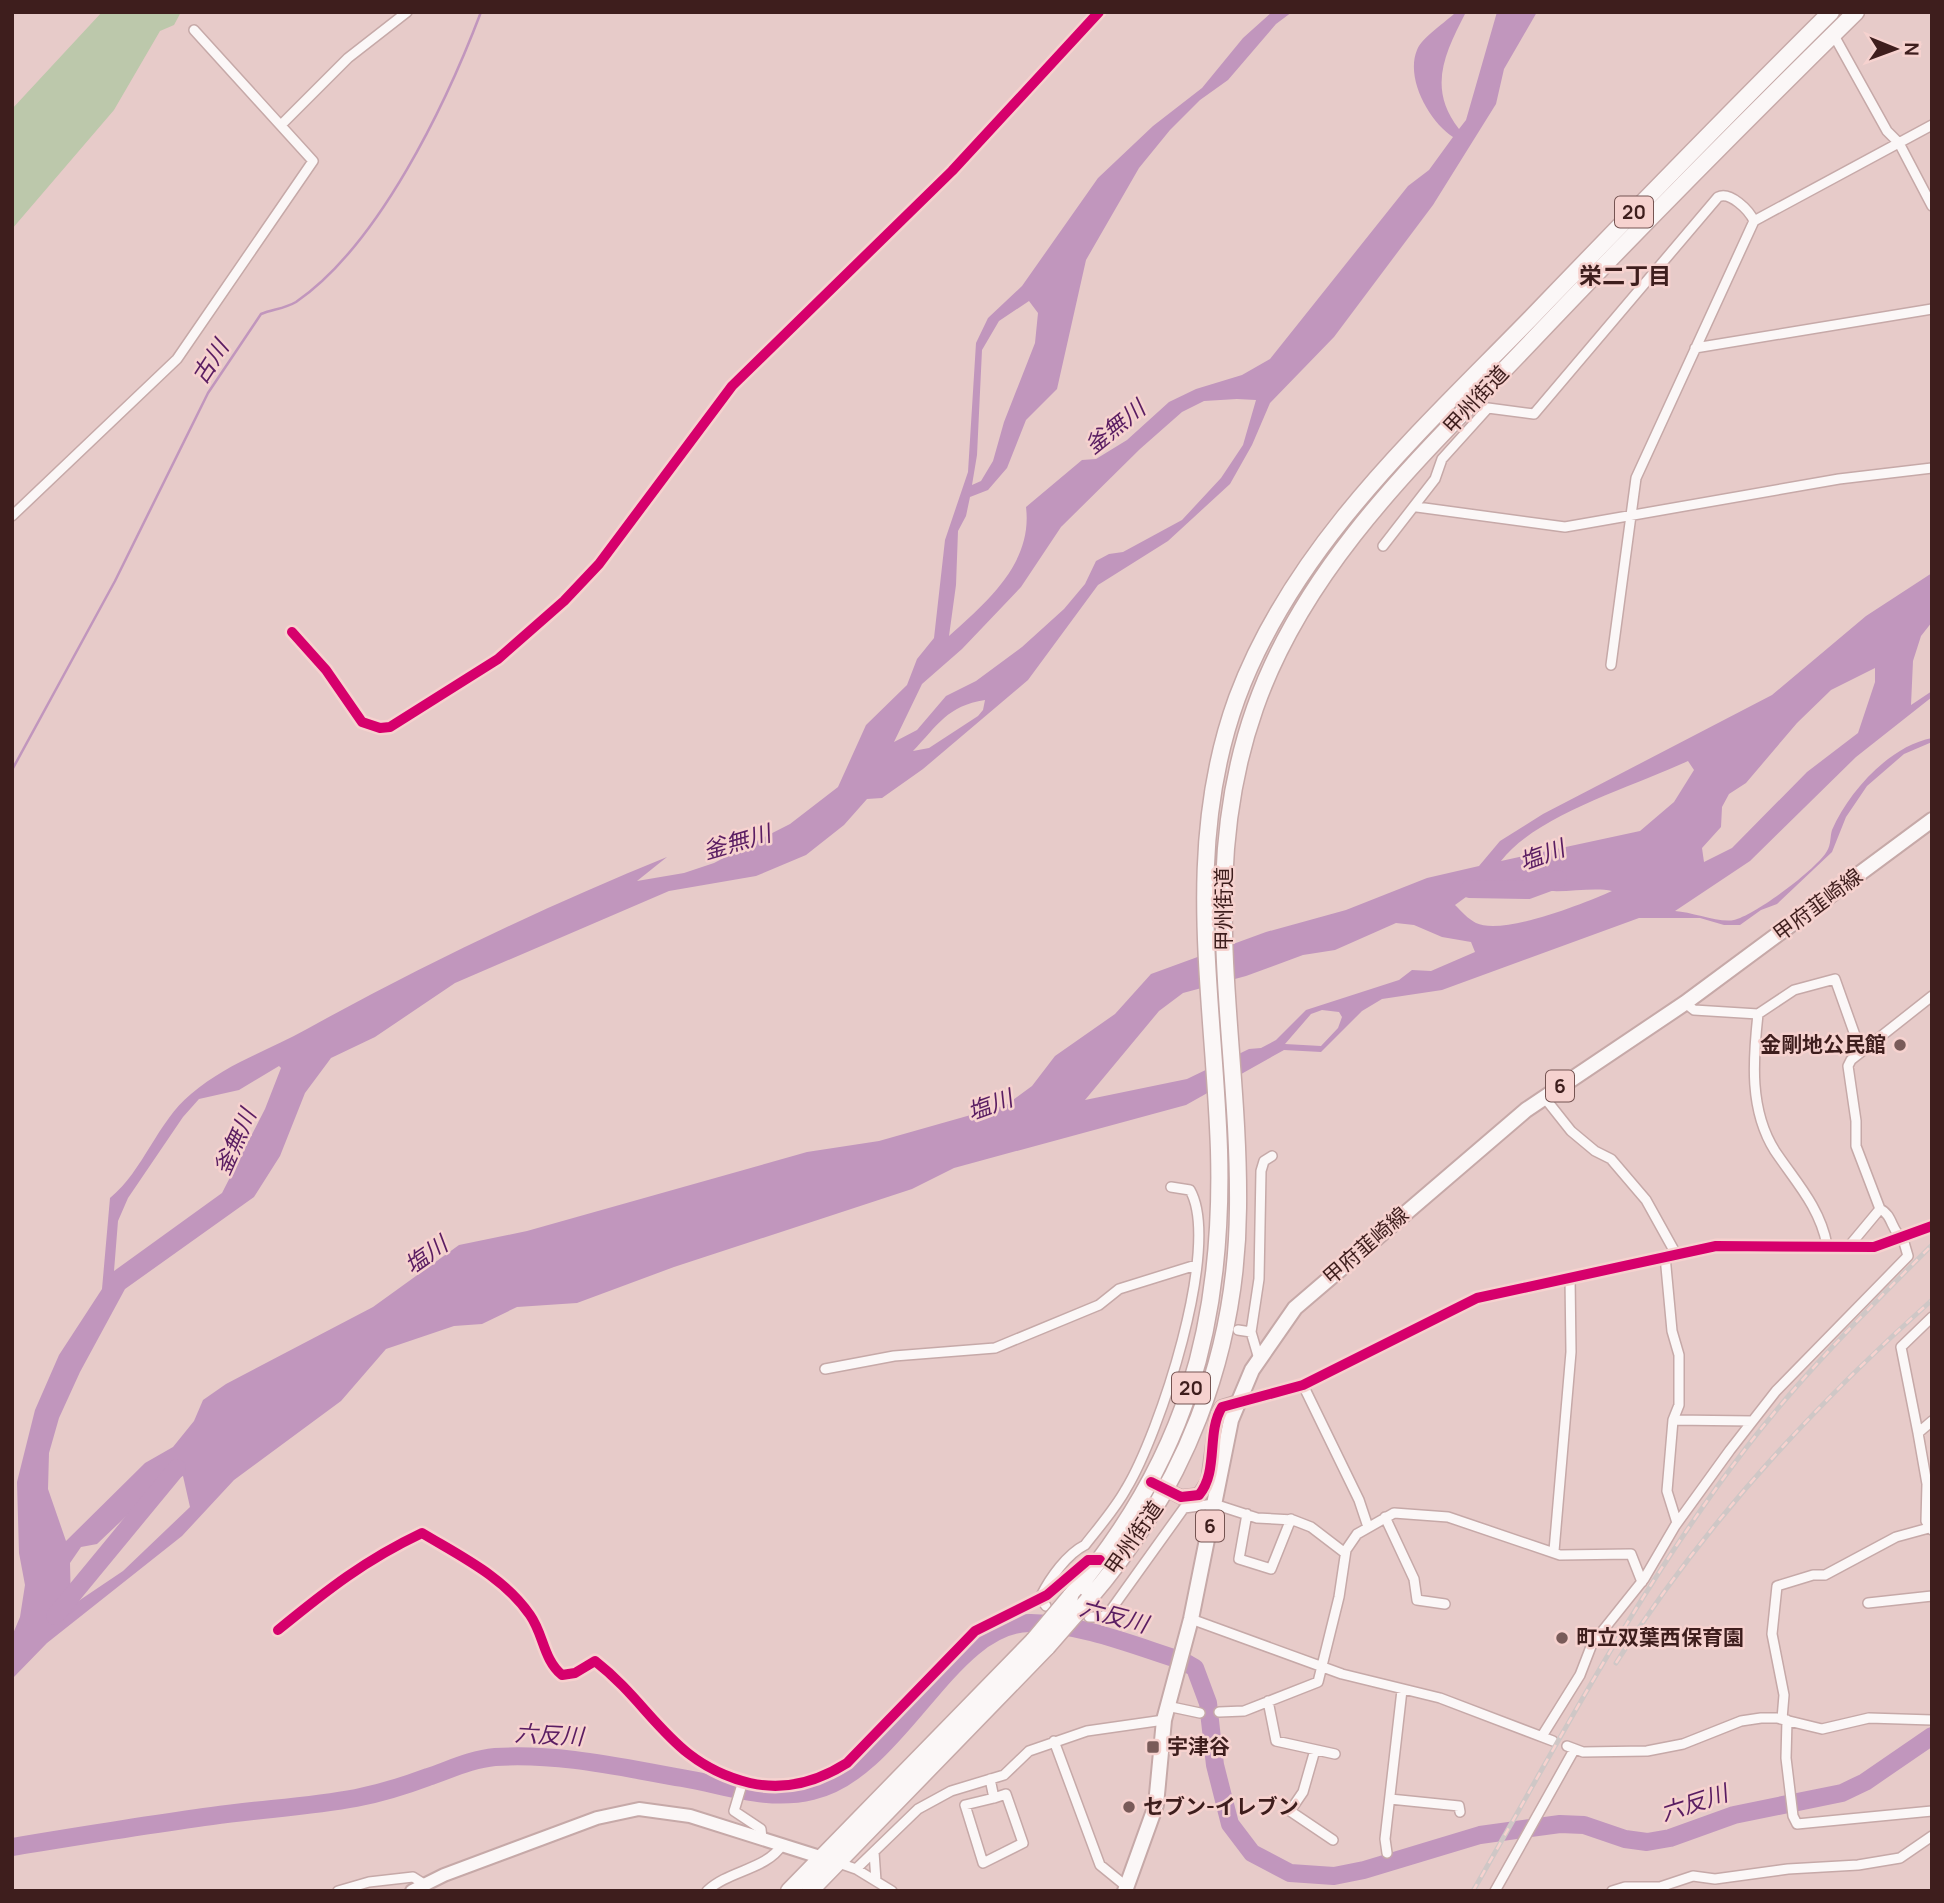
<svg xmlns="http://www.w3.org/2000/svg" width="1944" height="1903" font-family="Manrope,'Noto Sans JP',sans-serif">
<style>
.green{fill:#bcc8ab}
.water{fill:#c196bd;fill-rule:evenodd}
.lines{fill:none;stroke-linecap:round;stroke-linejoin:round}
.stream{stroke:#c196bd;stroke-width:2.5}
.river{stroke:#c196bd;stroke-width:18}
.street-casing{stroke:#c6a9a8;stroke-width:12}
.secondary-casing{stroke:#c6a9a8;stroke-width:16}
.primary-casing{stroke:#c6a9a8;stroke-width:18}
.highway-casing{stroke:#c6a9a8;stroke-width:19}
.street{stroke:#fbf7f7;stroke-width:9}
.secondary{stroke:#fbf7f7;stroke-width:12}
.primary{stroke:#fbf7f7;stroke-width:14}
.highway{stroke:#fbf7f7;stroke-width:16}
.rail-casing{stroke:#cfc7c6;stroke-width:5}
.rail{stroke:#f6d2cf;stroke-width:2.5;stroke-dasharray:8;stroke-linecap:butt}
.highway-bridge-casing{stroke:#c6a9a8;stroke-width:19;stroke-linecap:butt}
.highway-bridge{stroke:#fbf7f7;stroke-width:16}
.cycleway-casing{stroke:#f6d2cf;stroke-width:15}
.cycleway{stroke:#d6006c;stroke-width:10}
.poi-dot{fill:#795b59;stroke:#f6d2cf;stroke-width:2.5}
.labels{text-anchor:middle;stroke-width:5;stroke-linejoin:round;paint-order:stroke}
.shield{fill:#f6d2cf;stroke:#755452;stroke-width:2}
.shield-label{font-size:19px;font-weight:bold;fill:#3e1e1d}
.street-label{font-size:21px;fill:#3e1e1d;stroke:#f6d2cf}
.poi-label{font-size:21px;font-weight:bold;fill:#3e1e1d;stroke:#f6d2cf;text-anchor:start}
.neighbourhood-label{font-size:23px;font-weight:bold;fill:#3e1e1d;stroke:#f6d2cf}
.water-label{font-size:23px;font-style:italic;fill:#5a1d62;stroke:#f6d2cf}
</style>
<rect width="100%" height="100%" fill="#e7cbc9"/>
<path class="green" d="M 102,12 L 181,12 L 174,25 L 160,31 L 114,110 L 12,229 L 12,109 Z"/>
<path class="water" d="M 1272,12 L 1292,12 L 1276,24 L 1228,80 L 1200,100 L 1170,130 L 1139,168 L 1086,260 L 1057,389 L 1026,420 L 1007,468 L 988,490 L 970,497 L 966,516 L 958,531 L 956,585 L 949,636 C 986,602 1033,564 1026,507 L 1082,460 L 1096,459 L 1127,440 L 1169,402 L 1196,389 L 1242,375 L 1270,359 L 1408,186 L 1429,170 L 1453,137 C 1430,122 1405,79 1417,50 C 1422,37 1446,22 1456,12 L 1466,12 C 1445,53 1427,88 1459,129 L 1466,120 L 1497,12 L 1537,12 L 1504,69 L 1496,104 L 1433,205 L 1334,337 L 1270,403 L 1252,445 L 1230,484 L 1168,541 L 1098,585 L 1028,680 L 923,769 L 882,798 L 867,799 L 844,825 L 806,855 L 756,876 L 669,891 L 455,983 L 375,1037 L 331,1058 L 305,1093 L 280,1156 L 254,1197 L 125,1289 L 80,1372 L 59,1418 L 49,1453 L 48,1489 L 66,1541 L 145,1463 L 173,1447 L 194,1421 L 203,1400 L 226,1384 L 373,1307 L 459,1245 L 527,1231 L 807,1152 L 879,1141 L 1006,1105 L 1032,1086 L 1055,1056 L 1115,1014 L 1151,974 L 1266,932 L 1346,910 L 1427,878 L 1479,866 L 1500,841 L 1543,814 L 1772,695 L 1866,616 L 1932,573 L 1932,622 L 1921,636 L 1913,661 L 1911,705 L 1932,691 L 1932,697 L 1856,757 L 1750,861 L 1675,911 C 1692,912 1719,923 1734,920 C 1754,916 1817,869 1827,851 C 1831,845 1830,836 1832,830 C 1849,791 1890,746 1932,738 L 1932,742 L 1904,754 L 1867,786 L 1846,817 L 1832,852 L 1777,904 L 1761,910 L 1740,925 L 1724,925 L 1700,918 L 1639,918 L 1442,990 L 1382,999 L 1362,1011 L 1321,1052 L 1284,1050 L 1186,1105 L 954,1168 L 912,1189 L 674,1267 L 577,1303 L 517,1307 L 482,1324 L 454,1326 L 386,1349 L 341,1401 L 234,1480 L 182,1536 L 47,1643 L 12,1679 L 12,1636 L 20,1617 L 25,1585 L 19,1553 L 17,1482 L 35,1410 L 59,1355 L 102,1289 L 110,1198 C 144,1170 157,1122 191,1094 C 229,1062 266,1052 307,1029 C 424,964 544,907 667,857 L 637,881 L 684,873 L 714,863 L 790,824 L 838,787 L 866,725 L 907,685 L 917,659 L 934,638 L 945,540 L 968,472 L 976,343 L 988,318 L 1022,286 L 1098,178 L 1153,126 L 1202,88 L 1243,38 ZM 1029,301 L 1038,313 L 1035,343 L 1004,422 L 993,461 L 981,481 L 972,485 L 977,455 L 982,350 L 999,321 ZM 1237,399 L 1256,400 L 1243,445 L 1221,478 L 1182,520 L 1123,552 L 1109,554 L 1096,561 L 1085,584 L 1064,609 L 1022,647 L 976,681 L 946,696 L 917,730 L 894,742 L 922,684 L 962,649 L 1021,587 L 1061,527 L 1140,449 L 1182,412 L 1204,401 ZM 1875,668 L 1875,682 L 1858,733 L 1807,772 L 1732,848 L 1704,862 L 1702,848 L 1721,827 L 1722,807 L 1729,794 L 1746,783 L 1797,723 L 1831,690 ZM 985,700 L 983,710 L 978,716 L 929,748 L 913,751 C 938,725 947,706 985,700 ZM 1688,761 L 1694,770 L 1674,802 L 1640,831 L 1501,861 C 1537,814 1635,786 1688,761 ZM 1508,883 C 1523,884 1536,890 1551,891 C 1570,892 1596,887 1612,891 C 1585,903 1503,936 1476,923 C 1468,919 1461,911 1455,905 L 1466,897 ZM 1396,923 L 1414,925 L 1442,937 L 1471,942 L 1475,952 L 1431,971 L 1412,970 L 1399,980 L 1306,1010 L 1276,1040 L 1261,1048 L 1249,1049 L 1187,1079 L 1085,1100 L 1159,1011 L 1183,993 L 1246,976 L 1303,955 L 1335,950 ZM 1322,1010 L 1339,1012 L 1342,1017 L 1338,1028 L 1321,1046 L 1285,1044 L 1311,1014 ZM 279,1066 L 281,1068 L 265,1109 L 222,1193 L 114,1271 L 118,1221 L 128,1198 L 183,1117 L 199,1099 L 239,1090 ZM 183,1476 L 190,1507 L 123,1571 L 71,1606 L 70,1563 L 81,1547 L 97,1544 L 157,1487 Z"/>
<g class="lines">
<path class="stream" d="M 12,770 L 115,581 L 208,393 L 261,314 C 273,309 284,309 296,302 C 379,245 446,104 481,12"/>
<path class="river" d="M 1469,889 L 1528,890 L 1558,879
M 55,1616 L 177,1468
M 12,1847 C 79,1836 145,1825 212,1816 C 260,1809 308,1807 356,1798 C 381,1793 404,1786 428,1777 C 449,1770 472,1759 495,1757 C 559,1753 619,1767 682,1778 C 726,1785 767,1802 812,1791 C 900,1771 950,1621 1031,1623 C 1082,1624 1135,1646 1183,1661 L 1195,1668 L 1208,1703 L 1215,1765 L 1230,1824 L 1252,1853 L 1290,1873 L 1334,1876 L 1364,1870 L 1480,1835 L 1560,1824 L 1584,1825 L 1625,1839 L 1647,1842 L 1670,1838 L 1734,1815 L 1842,1793 L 1865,1782 L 1932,1736"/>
<g class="street-casing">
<path id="street" d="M 1832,32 L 1887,131 L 1899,143 L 1932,206
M 281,125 L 348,58 L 407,12
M 1695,348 L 1932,309
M 1417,507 L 1565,527 L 1839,479 L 1932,468
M 12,516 L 177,359 L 313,161 L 194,30
M 1383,546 L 1435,479 L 1442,459 L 1488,408 L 1534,414 L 1718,197 C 1730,191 1749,210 1754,221
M 292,632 L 326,670 L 362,722 L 380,728 L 390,727 L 498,659 L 564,601 L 599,564 L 732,386 L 952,171 L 1099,12
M 1611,665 L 1636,478 L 1754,221 L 1932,125
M 1685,1003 L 1694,1010 L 1758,1014 L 1794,990 L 1835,979 L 1861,1052
M 1758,1014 C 1753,1060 1749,1110 1775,1151 C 1795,1181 1820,1207 1827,1245
M 1544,1097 L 1571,1131 L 1595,1151 L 1611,1159 L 1646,1200 L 1676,1254
M 1850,1245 L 1880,1209 L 1856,1146 L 1856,1121 L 1848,1066 L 1851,1060 L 1932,996
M 1665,1256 L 1672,1331 L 1679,1355 L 1679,1405 L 1673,1420 L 1667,1491 L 1677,1523
M 1238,1330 L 1251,1332
M 1259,1359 L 1251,1332 L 1259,1279 L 1261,1171 L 1264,1161 L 1272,1156
M 825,1369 L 894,1356 L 995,1348 L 1099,1305 L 1119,1289 L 1196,1265
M 1303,1385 L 1359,1500 L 1368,1527
M 1238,1402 L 1303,1385 L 1477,1298 L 1716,1246 L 1874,1247 L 1932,1226
M 1673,1420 L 1752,1421
M 1932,1421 L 1918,1433 L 1927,1484 L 1926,1521 L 1932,1530
M 1918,1433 L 1901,1347 L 1932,1317
M 1247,1514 L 1239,1559 L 1271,1569 L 1291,1519
M 1385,1517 L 1414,1579 L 1417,1600 L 1445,1604
M 1554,1551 L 1571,1352 L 1570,1277
M 1041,1596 C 1050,1578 1067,1554 1085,1545 C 1099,1527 1115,1509 1126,1489 C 1159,1435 1222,1246 1190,1190 L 1171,1187
M 1040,1598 L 1046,1606
M 1868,1603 L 1932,1596
M 1089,1617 L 1101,1617 L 1108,1614 L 1184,1508 L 1214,1504 L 1257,1518 L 1293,1520 L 1311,1527 L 1345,1553
M 1191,1619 L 1342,1674 L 1440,1698 L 1553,1741
M 278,1630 C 327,1590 365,1560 422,1533 C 460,1556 504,1577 530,1615 C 544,1635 543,1659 562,1675 L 575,1673 L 595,1661 C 653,1706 671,1764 750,1783 C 785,1791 817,1782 847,1763 L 975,1631 L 1047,1595 L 1088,1560 L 1099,1560
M 1268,1701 L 1276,1741 L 1335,1754
M 1167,1706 L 1200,1713
M 1219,1712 L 1244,1711 L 1318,1682 L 1339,1597 L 1346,1550 L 1357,1534 L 1394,1513 L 1448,1517 L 1560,1555 L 1631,1554 L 1642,1582
M 1782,1719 L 1784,1695 L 1772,1634 L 1777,1586 L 1813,1575 L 1825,1575 L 1896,1537 L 1929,1528
M 1787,1720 L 1786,1758 L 1793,1816 L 1797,1824 L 1932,1811
M 1542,1736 L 1580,1675 L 1592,1644 L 1644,1579 L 1675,1526 L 1730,1450 L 1776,1391 L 1908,1256 L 1903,1239 C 1891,1231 1893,1215 1880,1209
M 1054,1741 L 1100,1865 L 1127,1887
M 1567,1746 L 1583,1752 L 1647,1751 L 1683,1744 L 1741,1721 L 1761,1718 L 1777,1718 L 1822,1729 L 1869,1718 L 1932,1720
M 1315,1750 L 1303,1792 L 1290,1811 L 1333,1840
M 990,1779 L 994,1798 L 1006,1794 L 1023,1843 L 983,1863 L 965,1805 L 994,1798
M 743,1781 L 734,1811 L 761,1829 L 762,1839
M 1390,1799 L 1459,1806 L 1460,1812
M 874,1852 L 876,1881
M 1387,1853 L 1385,1839 L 1402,1690
M 836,1862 L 856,1869 L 892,1891
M 856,1869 L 918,1809 L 951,1791 L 1004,1775 L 1029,1751 L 1087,1731 L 1164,1720
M 338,1891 L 369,1882 L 413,1877 L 424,1884
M 707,1891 C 729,1870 766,1870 782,1845
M 1495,1891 L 1574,1750
M 1612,1891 L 1625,1887 L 1660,1887 L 1693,1876 L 1715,1879 L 1788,1869 L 1858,1865 L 1900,1858 L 1932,1836"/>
</g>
<g class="secondary-casing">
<path id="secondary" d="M 1158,1485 L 1181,1497 L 1199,1495 L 1208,1481 L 1217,1414 L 1222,1407 L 1238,1402
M 412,1891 L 444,1875 L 597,1818 L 639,1809 L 690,1816 L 826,1859"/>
</g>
<g class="primary-casing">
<path id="primary" d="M 1125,1891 L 1156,1805 L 1164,1720 L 1191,1619 L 1231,1420 L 1252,1370 L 1295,1308 L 1526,1110 L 1685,1003 L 1932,820"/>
</g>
<g class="highway-casing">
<path id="highway" d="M 1070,1597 C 1185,1461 1224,1327 1219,1150 C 1214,996 1182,849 1237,698 C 1294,545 1420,432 1531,318 C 1630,215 1729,113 1831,12
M 1088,1600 C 1184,1489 1237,1356 1238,1208 C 1240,1034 1195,878 1255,708 C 1306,562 1424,454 1528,345 C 1635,232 1745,121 1856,12
M 789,1891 L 1034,1640
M 810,1891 L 1047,1647"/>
</g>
<use href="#street" class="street"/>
<use href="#secondary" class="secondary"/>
<use href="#primary" class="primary"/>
<use href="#highway" class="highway"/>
<g class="rail-casing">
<path id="rail" d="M 1616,1663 C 1702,1527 1812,1407 1932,1300
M 1473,1891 C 1559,1741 1640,1586 1746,1448 C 1802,1375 1867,1310 1932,1245"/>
</g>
<use href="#rail" class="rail"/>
<g class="highway-bridge-casing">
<path id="highway-bridge" d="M 1034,1640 L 1070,1597
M 1047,1647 L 1088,1600"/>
</g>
<use href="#highway-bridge" class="highway-bridge"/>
<g class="cycleway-casing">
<path id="cycleway" d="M 292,632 L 326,670 L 362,722 L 380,728 L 390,727 L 498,659 L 564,601 L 599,564 L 732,386 L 952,171 L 1099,12
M 1151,1482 L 1181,1497 L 1199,1495 C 1219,1471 1206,1433 1222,1407 L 1303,1385 L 1477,1298 L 1716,1246 L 1874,1247 L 1932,1226
M 278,1630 C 327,1590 365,1560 422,1533 C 460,1556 504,1577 530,1615 C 544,1635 543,1659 562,1675 L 575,1673 L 595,1661 C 653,1706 671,1764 750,1783 C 785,1791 817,1782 847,1763 L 975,1631 L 1047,1595 L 1088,1560 L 1100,1560"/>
</g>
<use href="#cycleway" class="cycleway"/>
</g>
<g class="poi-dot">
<circle cx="1900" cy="1045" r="7"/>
<circle cx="1562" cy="1638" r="7"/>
<rect x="1146" y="1740" width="14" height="14" rx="3.5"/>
<circle cx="1129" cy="1807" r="7"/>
</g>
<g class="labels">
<g class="shield">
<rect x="1615" y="196.5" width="38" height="31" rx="5"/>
<rect x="1546" y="1070.5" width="28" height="31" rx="5"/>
<rect x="1172" y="1372.5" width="38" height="31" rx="5"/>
<rect x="1196" y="1510.5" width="28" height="31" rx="5"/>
</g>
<g class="shield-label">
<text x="1634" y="219">20</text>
<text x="1560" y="1093">6</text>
<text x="1191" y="1395">20</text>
<text x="1210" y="1533">6</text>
</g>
<g class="street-label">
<text transform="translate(1476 400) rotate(-47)" y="7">甲州街道</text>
<text transform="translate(1818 905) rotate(-37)" y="7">甲府韮崎線</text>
<text transform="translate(1224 909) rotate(-90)" y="7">甲州街道</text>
<text transform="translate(1366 1246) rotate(-41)" y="7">甲府韮崎線</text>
<text transform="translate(1134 1538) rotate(-55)" y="7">甲州街道</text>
</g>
<g class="poi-label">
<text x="1886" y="1052" text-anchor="end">金剛地公民館</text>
<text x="1576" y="1645">町立双葉西保育園</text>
<text x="1167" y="1754">宇津谷</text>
<text x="1143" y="1814">セブン-イレブン</text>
</g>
<g class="neighbourhood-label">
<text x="1625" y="284">栄二丁目</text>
</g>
<g class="water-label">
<text transform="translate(210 362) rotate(-57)" y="8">古川</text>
<text transform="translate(1115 427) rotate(-39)" y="8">釜無川</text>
<text transform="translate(737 842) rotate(-16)" y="8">釜無川</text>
<text transform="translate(1542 855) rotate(-20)" y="8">塩川</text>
<text transform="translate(990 1105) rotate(-20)" y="8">塩川</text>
<text transform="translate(235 1142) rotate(-66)" y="8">釜無川</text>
<text transform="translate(426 1255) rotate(-35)" y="8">塩川</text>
<text transform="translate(1114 1616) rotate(15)" y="8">六反川</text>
<text transform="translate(549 1735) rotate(3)" y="8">六反川</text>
<text transform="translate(1694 1803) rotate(-18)" y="8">六反川</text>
</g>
</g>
<rect width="1944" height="1903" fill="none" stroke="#3e1e1d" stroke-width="28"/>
<g transform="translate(1895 49) rotate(91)" stroke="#f6d2cf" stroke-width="5" paint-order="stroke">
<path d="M0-5L12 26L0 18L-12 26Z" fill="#3e1e1d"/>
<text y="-10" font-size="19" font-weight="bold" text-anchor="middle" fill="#3e1e1d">N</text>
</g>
</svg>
